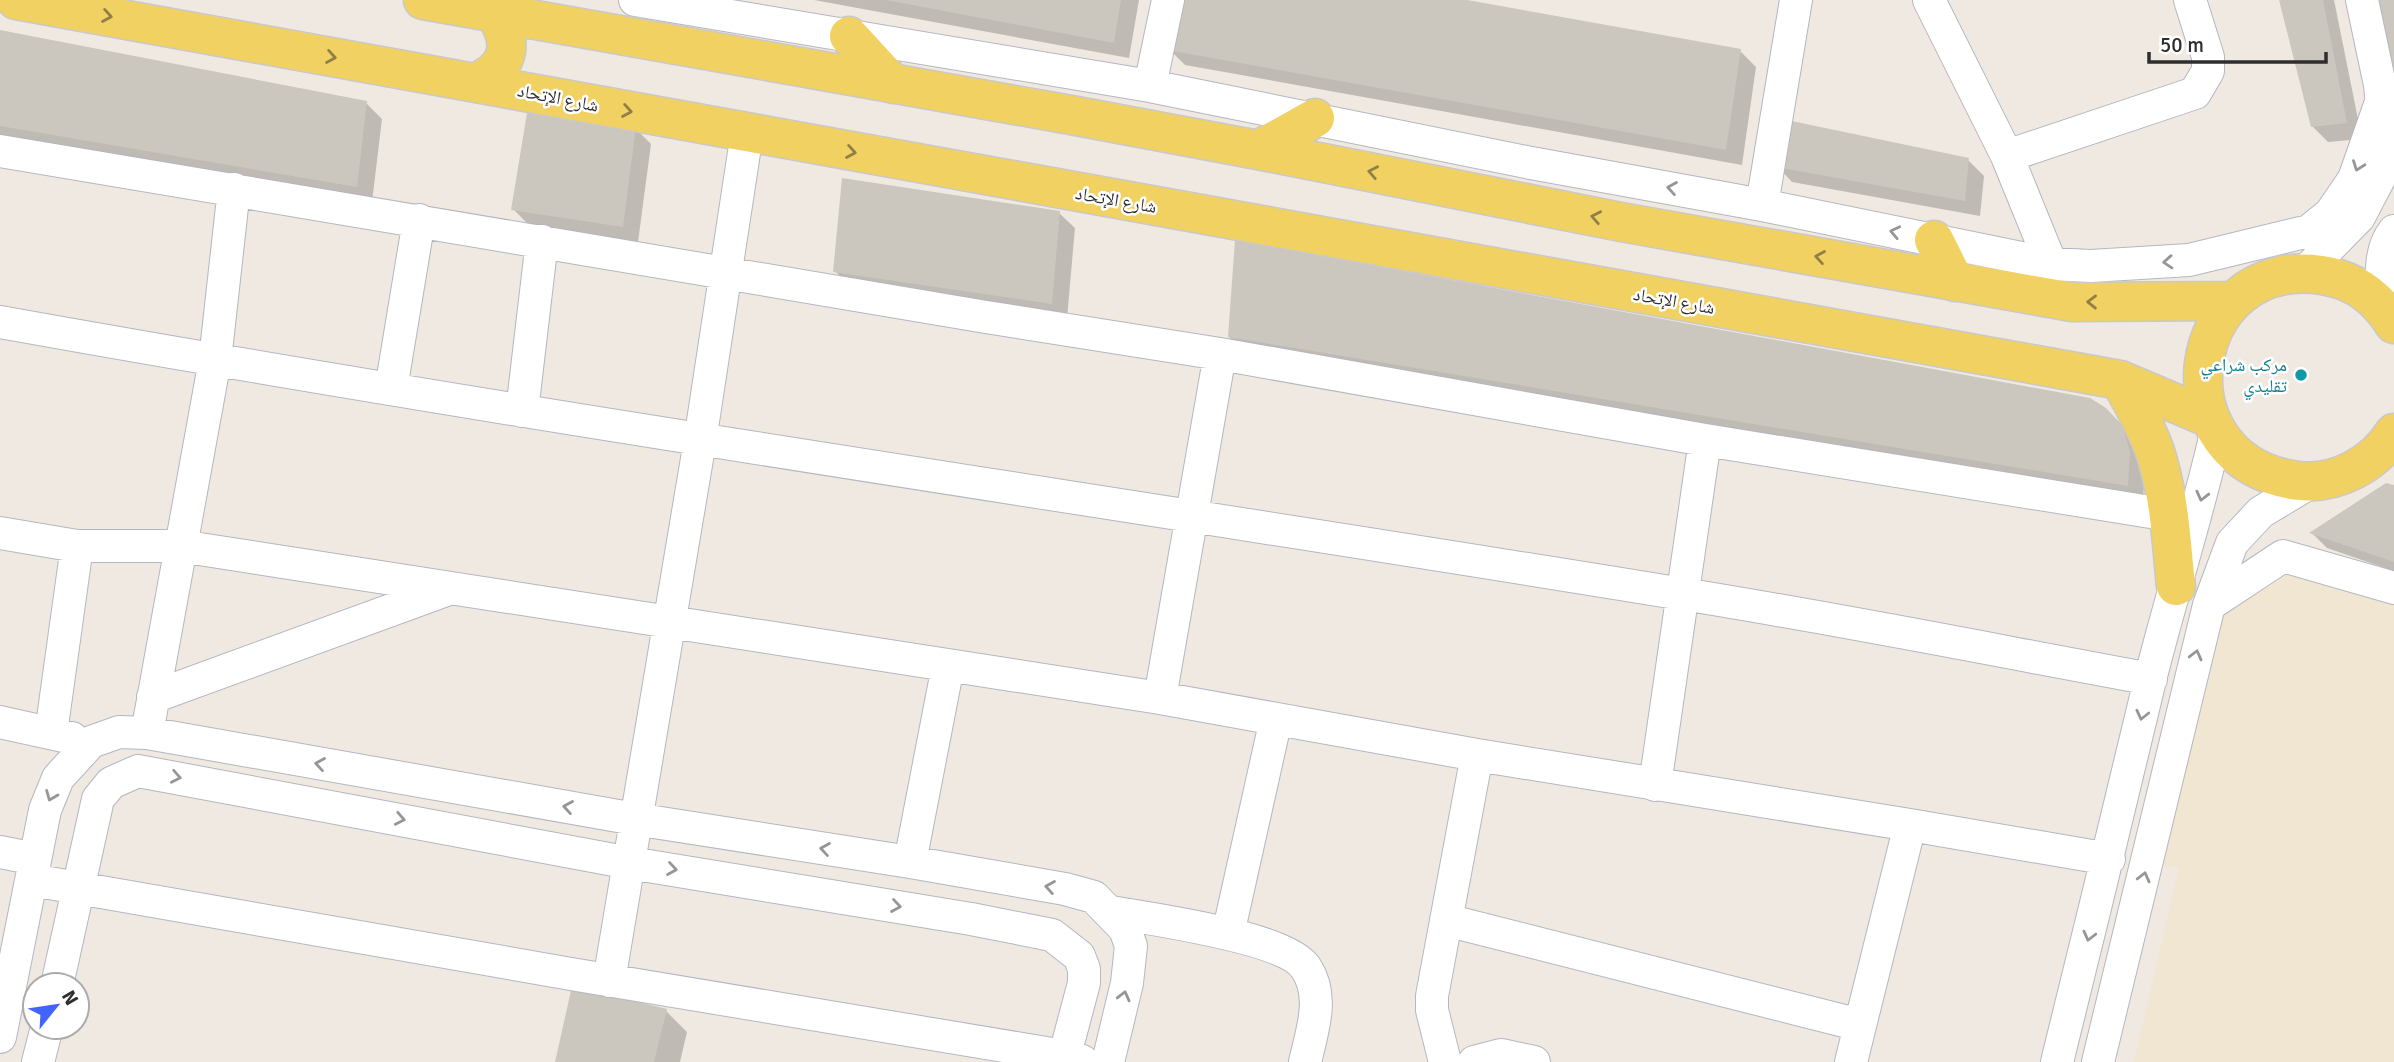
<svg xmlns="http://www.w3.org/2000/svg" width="2394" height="1062" font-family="Signika,'Noto Naskh Arabic',sans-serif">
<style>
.education{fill:#f0e6d1}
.shadow{fill:#0003}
.building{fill:#cbc7bf}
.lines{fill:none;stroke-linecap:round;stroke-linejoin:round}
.minor-casing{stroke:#b4b7c1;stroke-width:34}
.major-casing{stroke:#c9c9c9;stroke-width:41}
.minor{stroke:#fff;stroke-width:32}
.major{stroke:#f2d163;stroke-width:38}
.oneway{stroke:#908048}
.oneway2{stroke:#969696}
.culture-dot{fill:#0f9aa8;stroke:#fff;stroke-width:2.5}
.labels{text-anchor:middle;stroke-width:5;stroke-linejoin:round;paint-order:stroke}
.street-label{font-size:18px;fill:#2e2e2e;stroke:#fff}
.culture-label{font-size:18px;fill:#0d838f;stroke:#fff;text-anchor:end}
</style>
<rect width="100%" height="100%" fill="#efe9e1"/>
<path class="education" d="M 2277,571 L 2394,597 L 2394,1062 L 2134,1062 L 2179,868 L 2155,863 L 2220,607 Z"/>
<path class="shadow" d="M 814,0 L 1139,0 L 1129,58 Z
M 1457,0 L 1740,51 L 1756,67 L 1742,165 L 1185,65 L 1169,49 Z
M 2281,0 L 2334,0 L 2362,139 L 2328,142 L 2312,126 Z
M 0,31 L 366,103 L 382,119 L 372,202 L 0,138 Z
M 635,128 L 651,144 L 638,242 L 529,225 L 513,209 Z
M 1968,160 L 1984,176 L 1980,216 L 1792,182 L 1777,166 Z
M 1059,213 L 1075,228 L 1067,318 L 850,287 L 835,271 Z
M 1229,337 L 2105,410 L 2138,443 L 2145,468 L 2143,501 L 1245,353 Z
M 2394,487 L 2394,571 L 2327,548 L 2312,533 Z
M 666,1011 L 687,1032 L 680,1062 L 557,1062 Z"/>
<path class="building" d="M 886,0 L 1121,0 L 1114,43 Z
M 1173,0 L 1467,0 L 1741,49 L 1726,150 L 1167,50 Z
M 2279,0 L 2323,0 L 2347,123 L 2311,127 Z
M 2378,0 L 2394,0 L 2394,78 Z
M 0,30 L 367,101 L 357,187 L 0,126 Z
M 528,107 L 636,127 L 623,227 L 511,210 Z
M 1782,119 L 1969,158 L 1965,201 L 1775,167 Z
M 842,178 L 1060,211 L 1052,304 L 833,272 Z
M 1235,240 L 2090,398 L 2106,408 L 2122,425 L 2130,451 L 2128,486 L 1228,337 Z
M 2386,483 L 2394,485 L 2394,562 L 2309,533 Z
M 572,986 L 667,1009 L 654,1062 L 555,1062 Z"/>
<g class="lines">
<g class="minor-casing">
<path id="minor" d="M 635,0 L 1150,86 L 1531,163 L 1762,205 L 2051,264 L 2091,266 L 2189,260 L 2309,231 L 2330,214 L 2354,179 L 2381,102
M 1929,0 L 2007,156 L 2051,264
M 1150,86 L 1168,0
M 0,151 L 986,317 L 1220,354 L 1705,440 L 2169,515
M 2007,156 L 2195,93 L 2208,71 L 2208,57 L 2190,0
M 1762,205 L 1796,0
M 2305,272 L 2359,217 L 2383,171 L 2385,137 L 2380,85 L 2362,0
M 2382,306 C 2382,281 2378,251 2394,231
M 0,322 C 557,422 1118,502 1676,593 C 1835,618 1993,650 2151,679
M 391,389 L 419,220
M 522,411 L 542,241
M 0,533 L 77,546 L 180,546 L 1160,698 L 1477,755 L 1910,825 L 2109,859
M 2209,605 L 2283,556 L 2394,588
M 153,697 L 446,590
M 1160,698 L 1220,354
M 0,722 L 72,738
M 51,733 L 77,546
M 147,733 L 215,360 L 234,189
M 1655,785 L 1705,440
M 0,852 L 35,859
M 910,862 L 948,666
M 32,880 L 571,974 L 1064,1056 L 1082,1061
M 1111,912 C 1150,919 1286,937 1306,968 C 1325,997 1312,1031 1305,1062
M 1446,920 L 1860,1025
M 1228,934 L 1276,719
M 609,981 L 700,441 L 747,133
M 57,985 L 98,799 L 111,783 L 138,771 L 630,863 L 971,919 L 1052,935 L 1079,956 L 1084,969 L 1084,983 L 1063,1062
M 0,1037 L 45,810 L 58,778 L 91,742 L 119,732 L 147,733 L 635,819 L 910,862 L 1065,889 L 1094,897 L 1125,929 L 1131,946 L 1127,983 L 1108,1062
M 38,1062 L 47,1027
M 1445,1062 L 1432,1010 L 1432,996 L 1477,755
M 1474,1062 L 1501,1055 L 1534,1062
M 1851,1062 L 1910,825
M 2057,1062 C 2089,935 2119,807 2150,680 C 2171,596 2198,514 2217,429
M 2098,1062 L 2209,605 L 2232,543 L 2261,512 L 2311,482"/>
</g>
<g class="major-casing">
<path id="major" d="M 16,0 L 2120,380 L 2210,418
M 423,0 L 1071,115 L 1258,150 L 1621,222 L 2072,302 L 2234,301
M 849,36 L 893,84
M 475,83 C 509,68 515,45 495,14
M 1258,150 L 1315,118
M 1934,240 L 1955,282
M 2394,324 C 2377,297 2355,280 2322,275 C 2184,254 2153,463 2299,481 C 2336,485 2375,464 2394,433
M 2120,380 C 2135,408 2153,438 2160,469 C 2170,507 2172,547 2176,586"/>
</g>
<use href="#minor" class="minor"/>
<use href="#major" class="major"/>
</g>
<defs><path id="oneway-chevron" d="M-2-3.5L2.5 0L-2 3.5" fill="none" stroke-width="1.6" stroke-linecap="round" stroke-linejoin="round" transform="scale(1.75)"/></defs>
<g class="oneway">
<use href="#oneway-chevron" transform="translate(107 16) rotate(10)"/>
<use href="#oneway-chevron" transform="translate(331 57) rotate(10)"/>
<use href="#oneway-chevron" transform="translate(627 111) rotate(10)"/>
<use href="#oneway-chevron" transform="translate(851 152) rotate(10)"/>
<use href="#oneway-chevron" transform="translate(1373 172) rotate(-169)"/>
<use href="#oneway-chevron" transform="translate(1596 217) rotate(-169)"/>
<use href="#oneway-chevron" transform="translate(1820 257) rotate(-170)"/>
<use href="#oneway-chevron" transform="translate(2092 302) rotate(-179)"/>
</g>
<g class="oneway2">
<use href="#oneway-chevron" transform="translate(2358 166) rotate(110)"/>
<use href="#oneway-chevron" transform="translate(1672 188) rotate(-170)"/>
<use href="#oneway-chevron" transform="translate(1895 232) rotate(-168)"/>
<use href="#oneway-chevron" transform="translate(2168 262) rotate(176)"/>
<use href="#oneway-chevron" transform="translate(2202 496) rotate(104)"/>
<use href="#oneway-chevron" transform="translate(2196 655) rotate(-76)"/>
<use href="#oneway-chevron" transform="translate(2142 715) rotate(103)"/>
<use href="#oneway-chevron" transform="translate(320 764) rotate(-170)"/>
<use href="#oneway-chevron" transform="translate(176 777) rotate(11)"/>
<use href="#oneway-chevron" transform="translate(51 796) rotate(112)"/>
<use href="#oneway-chevron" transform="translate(568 807) rotate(-170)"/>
<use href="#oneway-chevron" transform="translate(400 819) rotate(11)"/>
<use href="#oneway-chevron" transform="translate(825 849) rotate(-171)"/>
<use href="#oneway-chevron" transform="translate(672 869) rotate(9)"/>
<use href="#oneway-chevron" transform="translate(2144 877) rotate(-76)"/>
<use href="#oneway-chevron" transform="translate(1050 887) rotate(-170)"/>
<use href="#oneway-chevron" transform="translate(896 906) rotate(9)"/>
<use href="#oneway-chevron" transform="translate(2089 936) rotate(104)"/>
<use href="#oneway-chevron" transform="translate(1124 996) rotate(-76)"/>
</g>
<circle class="culture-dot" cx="2301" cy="375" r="7"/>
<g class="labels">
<g class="street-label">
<text transform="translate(558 98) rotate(11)" y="6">شارع الإتحاد</text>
<text transform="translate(1116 200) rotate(10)" y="6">شارع الإتحاد</text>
<text transform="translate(1674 301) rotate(10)" y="6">شارع الإتحاد</text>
</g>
<g class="culture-label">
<text x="2287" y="371">مركب شراعي<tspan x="2287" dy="21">تقليدي</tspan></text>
</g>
</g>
<g transform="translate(56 1006) rotate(60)"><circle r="33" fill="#ffffff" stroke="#ababab" stroke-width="2"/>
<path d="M0-5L12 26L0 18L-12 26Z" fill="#4264fb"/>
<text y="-10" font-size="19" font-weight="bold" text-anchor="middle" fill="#2e2e2e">N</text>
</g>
<path d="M2149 52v10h177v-10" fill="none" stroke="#2e2e2e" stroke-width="3.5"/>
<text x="2160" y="52" font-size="21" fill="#2e2e2e" stroke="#ffffff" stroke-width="5" paint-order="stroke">50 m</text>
</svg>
